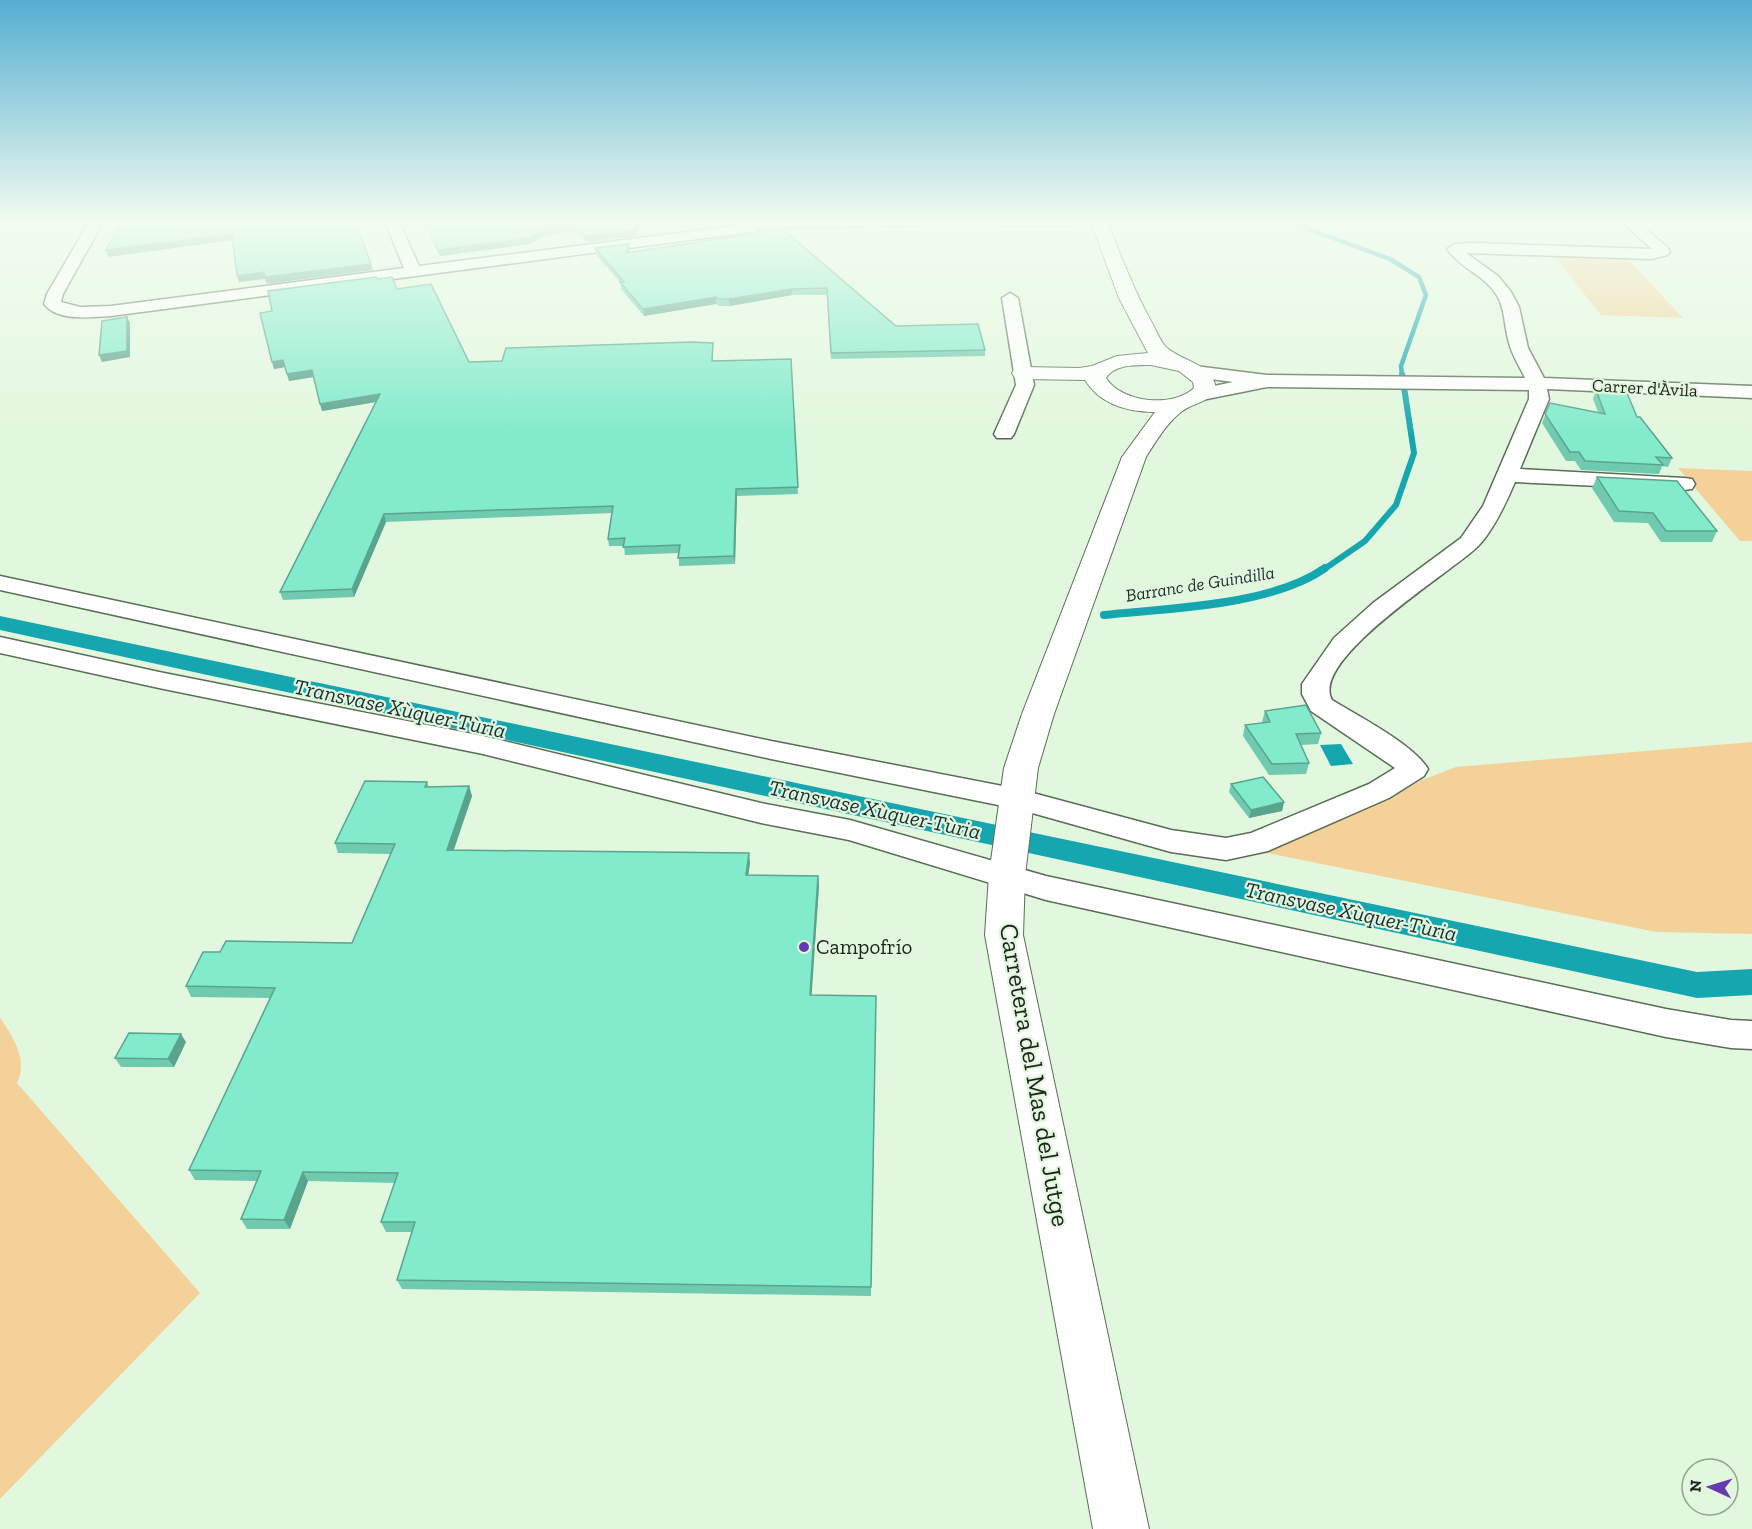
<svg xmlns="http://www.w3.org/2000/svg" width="1752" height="1529" font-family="'Zilla Slab',serif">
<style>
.green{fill:#f4d198}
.water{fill:#16a6b0}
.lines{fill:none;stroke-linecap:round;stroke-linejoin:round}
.stream-far2{stroke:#16a6b0;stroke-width:4.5}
.stream-far1{stroke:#16a6b0;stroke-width:6}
.stream{stroke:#16a6b0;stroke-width:8}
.canal{fill:#16a6b0;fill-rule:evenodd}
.minor-casing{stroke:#5a6d57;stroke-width:3}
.tertiary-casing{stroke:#5a6d57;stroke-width:2}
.minor{fill:#fff;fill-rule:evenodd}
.tertiary{fill:#fff;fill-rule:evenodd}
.wall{fill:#6fcaaf}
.shaded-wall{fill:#5aa48e}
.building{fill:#81ebcb;stroke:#5aa48e;stroke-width:1.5}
.poi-dot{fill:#6639b1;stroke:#e2f8de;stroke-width:2}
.labels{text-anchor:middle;stroke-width:4.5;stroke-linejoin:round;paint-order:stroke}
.far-street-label{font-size:18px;fill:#1d241b;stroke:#e2f8de}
.far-water-label{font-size:18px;font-style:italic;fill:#182e30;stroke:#e2f8de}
.poi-label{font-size:21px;fill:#1d241b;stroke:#e2f8de;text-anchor:start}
.water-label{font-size:22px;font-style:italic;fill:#182e30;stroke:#e2f8de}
.near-street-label{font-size:26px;fill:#1d241b;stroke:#e2f8de}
</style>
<rect width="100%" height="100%" fill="#e2f8de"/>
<path class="green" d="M 1551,252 L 1624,255 L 1683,318 L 1601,315 Z
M 1678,468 L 1752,471 L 1752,541 L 1740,541 Z
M 1752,742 L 1752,934 L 1656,932 L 1258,851 L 1370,807 L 1422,780 L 1456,767 Z
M 0,1018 C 14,1037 28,1061 17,1083 L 200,1293 L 0,1499 Z"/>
<path class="water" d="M 1341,744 L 1353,764 L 1331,766 L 1320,745 Z"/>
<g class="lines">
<path class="stream-far2" d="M 1289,222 L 1390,259 L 1419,277 L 1426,295 L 1401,366 L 1402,375"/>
<path class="stream-far1" d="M 1323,570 L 1365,541 L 1396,505 L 1414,453 L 1402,374"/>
<path class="stream" d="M 1104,615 C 1170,608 1271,606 1325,568"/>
<path class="canal" d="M 0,616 L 1697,972 L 1752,969 L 1752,995 L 1697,998 L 0,630 Z"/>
<g class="minor-casing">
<path id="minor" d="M 89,222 L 103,222 L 63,294 L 61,302 L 80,307 L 111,306 L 404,268 L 385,222 L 399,222 L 419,266 L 765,222 L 931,222 L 924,226 L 789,227 L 111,316 C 91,317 58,322 44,304 L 47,294 Z
M 992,222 L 1076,222 L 1069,226 L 999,226 Z
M 1622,222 L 1637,222 L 1667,247 L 1670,252 L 1667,255 L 1652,259 L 1466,253 L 1498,276 L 1511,292 L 1519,307 L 1528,348 L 1544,378 L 1752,386 L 1752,398 L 1547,389 L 1549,399 L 1520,469 L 1684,478 L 1692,479 L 1695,484 L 1692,489 L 1684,490 L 1515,482 C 1506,503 1492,534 1475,549 C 1449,573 1309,660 1332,700 C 1358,716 1413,744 1428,769 L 1424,776 L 1389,798 L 1268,851 L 1226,860 L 1171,852 L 1018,809 L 771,759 L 0,590 L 0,576 L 771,741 L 1018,789 L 1171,830 L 1226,838 L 1251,833 L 1369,784 L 1395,768 L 1311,711 L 1302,694 L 1302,684 L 1334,638 L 1373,603 L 1461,538 L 1483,506 L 1529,399 L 1529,390 L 1267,387 L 1202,400 L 1195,398 L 1193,394 L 1195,390 L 1233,382 L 1188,376 L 1186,372 L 1188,368 L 1195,366 L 1267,375 L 1525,378 C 1519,365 1511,354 1508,339 C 1504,324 1505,307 1496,294 C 1484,275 1460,268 1447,249 L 1455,244 L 1474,243 L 1652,249 Z
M 1010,293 L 1018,298 L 1034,385 L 1014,434 L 1011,438 L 997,438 L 994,434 L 1016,385 L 1002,298 Z
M 0,637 L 159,672 L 483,736 L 761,803 L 850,820 L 1046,876 L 1666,1009 L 1731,1020 L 1752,1021 L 1752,1049 L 1731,1048 L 1666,1037 L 1046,900 L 849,840 L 761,823 L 483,754 L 159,688 L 0,653 Z"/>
</g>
<g class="tertiary-casing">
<path id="tertiary" d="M 1091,222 L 1107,222 C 1121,256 1134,291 1152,323 C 1156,330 1160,341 1166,347 C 1182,362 1213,363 1216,389 C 1205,405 1194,402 1181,412 C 1166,424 1156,441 1146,457 L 1054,714 L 1038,768 L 1025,875 L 1023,935 L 1149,1529 L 1093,1529 L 985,935 L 989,875 L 1004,768 L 1022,714 L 1122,457 L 1155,412 C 1127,412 1100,404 1085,380 L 1023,379 L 1015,378 L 1012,373 L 1015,368 L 1023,367 L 1079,368 L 1092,366 L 1117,356 L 1148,353 L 1119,298 ZM 1151,365 L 1179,371 L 1193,382 L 1194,388 C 1173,408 1122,403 1106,378 C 1115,364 1136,365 1151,365 Z"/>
</g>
<use href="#minor" class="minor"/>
<use href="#tertiary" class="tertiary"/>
</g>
<path class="wall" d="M 423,222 L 641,222 L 635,236 L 586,242 L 576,231 L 546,235 L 530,244 L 440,256 Z
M 778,225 L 896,326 L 985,350 L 985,356 L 831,359 L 827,295 L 792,295 L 730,306 L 719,306 L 716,304 L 644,316 L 621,289 L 621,283 L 596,255 L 595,248 L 630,250 L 629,252 L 756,233 L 755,228 Z
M 377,279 L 397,289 L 469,362 L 502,361 L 713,350 L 713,361 L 791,359 L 798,494 L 737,496 L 735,564 L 679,566 L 679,553 L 625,555 L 624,546 L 609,546 L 608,539 L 612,513 L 386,522 L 354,597 L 283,600 L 280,592 L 376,402 L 322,411 L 313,377 L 289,381 L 285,367 L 274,369 L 272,311 Z
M 1596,390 L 1637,417 L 1672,458 L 1668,467 L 1662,466 L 1659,474 L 1581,470 L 1575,461 L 1566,461 L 1542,423 L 1550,403 L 1598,412 L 1593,399 Z
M 1597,477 L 1717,531 L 1712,542 L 1661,542 L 1648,523 L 1614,522 L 1592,488 Z
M 1265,711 L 1321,733 L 1318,744 L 1301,745 L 1309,763 L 1306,774 L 1269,775 L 1243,736 L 1245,725 L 1262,723 L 1262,722 Z
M 427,782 L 429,787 L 469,786 L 472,796 L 454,850 L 750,863 L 748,875 L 818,876 L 819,886 L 811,995 L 876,996 L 871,1296 L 402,1289 L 397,1280 L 412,1232 L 386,1232 L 381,1222 L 395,1183 L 308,1181 L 290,1229 L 247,1229 L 241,1219 L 257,1181 L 195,1180 L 189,1170 L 270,998 L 191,997 L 186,986 L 220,952 L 352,943 L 391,854 L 338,853 L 335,843 Z
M 1231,784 L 1284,802 L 1282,811 L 1249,818 L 1229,792 Z
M 186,1042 L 174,1067 L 121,1067 L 115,1058 Z"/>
<path class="shaded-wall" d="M 638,222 L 641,222 L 635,236 L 586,242 L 585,236 Z
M 575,225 L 576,231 L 546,235 L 530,244 L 440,256 L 438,250 L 545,229 Z
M 232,234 L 234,240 L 108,257 L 106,250 Z
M 629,244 L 630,250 L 626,259 L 626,253 Z
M 371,264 L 373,270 L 267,284 L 265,279 L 239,282 L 237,276 L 264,272 Z
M 792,289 L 792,295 L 730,306 L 729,299 Z
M 716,297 L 716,304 L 644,316 L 643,309 Z
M 127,317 L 130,323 L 130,357 L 102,362 L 99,355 Z
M 283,360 L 285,367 L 274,369 L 272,362 Z
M 312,370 L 314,377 L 289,381 L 287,374 Z
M 380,394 L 382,401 L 322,411 L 320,404 Z
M 736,489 L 737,496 L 735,564 L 734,556 Z
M 384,514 L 386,522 L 354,597 L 352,589 Z
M 469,786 L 472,796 L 450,860 L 447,850 Z
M 1284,802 L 1282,811 L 1249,818 L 1251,810 Z
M 749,853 L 750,863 L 747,885 L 746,875 Z
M 818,876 L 819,886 L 811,1005 L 810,995 Z
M 181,1034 L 186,1042 L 174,1067 L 168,1059 Z
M 303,1172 L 308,1181 L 290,1229 L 284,1220 Z"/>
<path class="building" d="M 121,222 L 356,222 L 371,264 L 265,277 L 264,272 L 237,276 L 232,234 L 106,250 Z
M 424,222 L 638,222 L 634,230 L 585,236 L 575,225 L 545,229 L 529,238 L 438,250 Z
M 778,225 L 896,326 L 978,324 L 985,350 L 831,353 L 827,288 L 792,289 L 729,299 L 718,299 L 716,297 L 643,309 L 620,282 L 624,282 L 595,248 L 629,244 L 626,253 L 763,232 L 755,228 Z
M 376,277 L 377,279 L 392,277 L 397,289 L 431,284 L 469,362 L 502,361 L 506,348 L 691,342 L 713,343 L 712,361 L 791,359 L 798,487 L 736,489 L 734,556 L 678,558 L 680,545 L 623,547 L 625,538 L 608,539 L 613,506 L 384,514 L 352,589 L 280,592 L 380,394 L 320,404 L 312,370 L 287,374 L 283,360 L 272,362 L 260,313 L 272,311 L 268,291 Z
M 127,317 L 127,351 L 99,355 L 102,321 Z
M 1596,390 L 1627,393 L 1637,417 L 1640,417 L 1672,458 L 1656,457 L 1663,465 L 1585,461 L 1579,452 L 1570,452 L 1545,414 L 1550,403 L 1605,414 Z
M 1597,477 L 1677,481 L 1717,531 L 1666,531 L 1653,513 L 1619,511 Z
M 1306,705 L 1321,733 L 1296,734 L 1309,763 L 1272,764 L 1245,725 L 1270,722 L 1265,711 Z
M 1263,777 L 1284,802 L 1251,810 L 1231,784 Z
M 365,781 L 427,782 L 425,787 L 469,786 L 447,850 L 749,853 L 746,875 L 818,876 L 810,995 L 876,996 L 871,1287 L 397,1280 L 415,1222 L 381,1222 L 398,1173 L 303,1172 L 284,1220 L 241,1219 L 261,1171 L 189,1170 L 275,988 L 186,986 L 203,952 L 220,952 L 226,941 L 352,943 L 395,844 L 335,843 Z
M 129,1033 L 181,1034 L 168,1059 L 115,1058 Z"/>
<linearGradient id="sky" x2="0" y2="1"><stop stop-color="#54aed2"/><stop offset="0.51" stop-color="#f2fcf0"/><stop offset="1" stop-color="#f2fcf0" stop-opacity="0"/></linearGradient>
<rect width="1752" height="436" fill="url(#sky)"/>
<circle class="poi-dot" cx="804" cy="947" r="6"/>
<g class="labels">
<g class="far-street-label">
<text transform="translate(1645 388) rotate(3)" y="6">Carrer d'Àvila</text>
</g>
<g class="far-water-label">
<text transform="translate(1200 584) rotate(-9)" y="6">Barranc de Guindilla</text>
</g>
<g class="poi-label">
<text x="816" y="954">Campofrío</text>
</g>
<g class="water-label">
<text transform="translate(400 708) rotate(12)" y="8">Transvase Xùquer-Tùria</text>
<text transform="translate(875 809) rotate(12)" y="8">Transvase Xùquer-Tùria</text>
<text transform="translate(1351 911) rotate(12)" y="8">Transvase Xùquer-Tùria</text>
</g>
<g class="near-street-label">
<text transform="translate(1035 1075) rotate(80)" y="9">Carretera del Mas del Jutge</text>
</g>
</g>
<g transform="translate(1710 1487) rotate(274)"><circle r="28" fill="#e2f8de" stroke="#93a390" stroke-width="1.5"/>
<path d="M0-4.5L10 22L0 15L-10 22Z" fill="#6639b1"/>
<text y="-9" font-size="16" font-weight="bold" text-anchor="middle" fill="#1d241b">N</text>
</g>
</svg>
